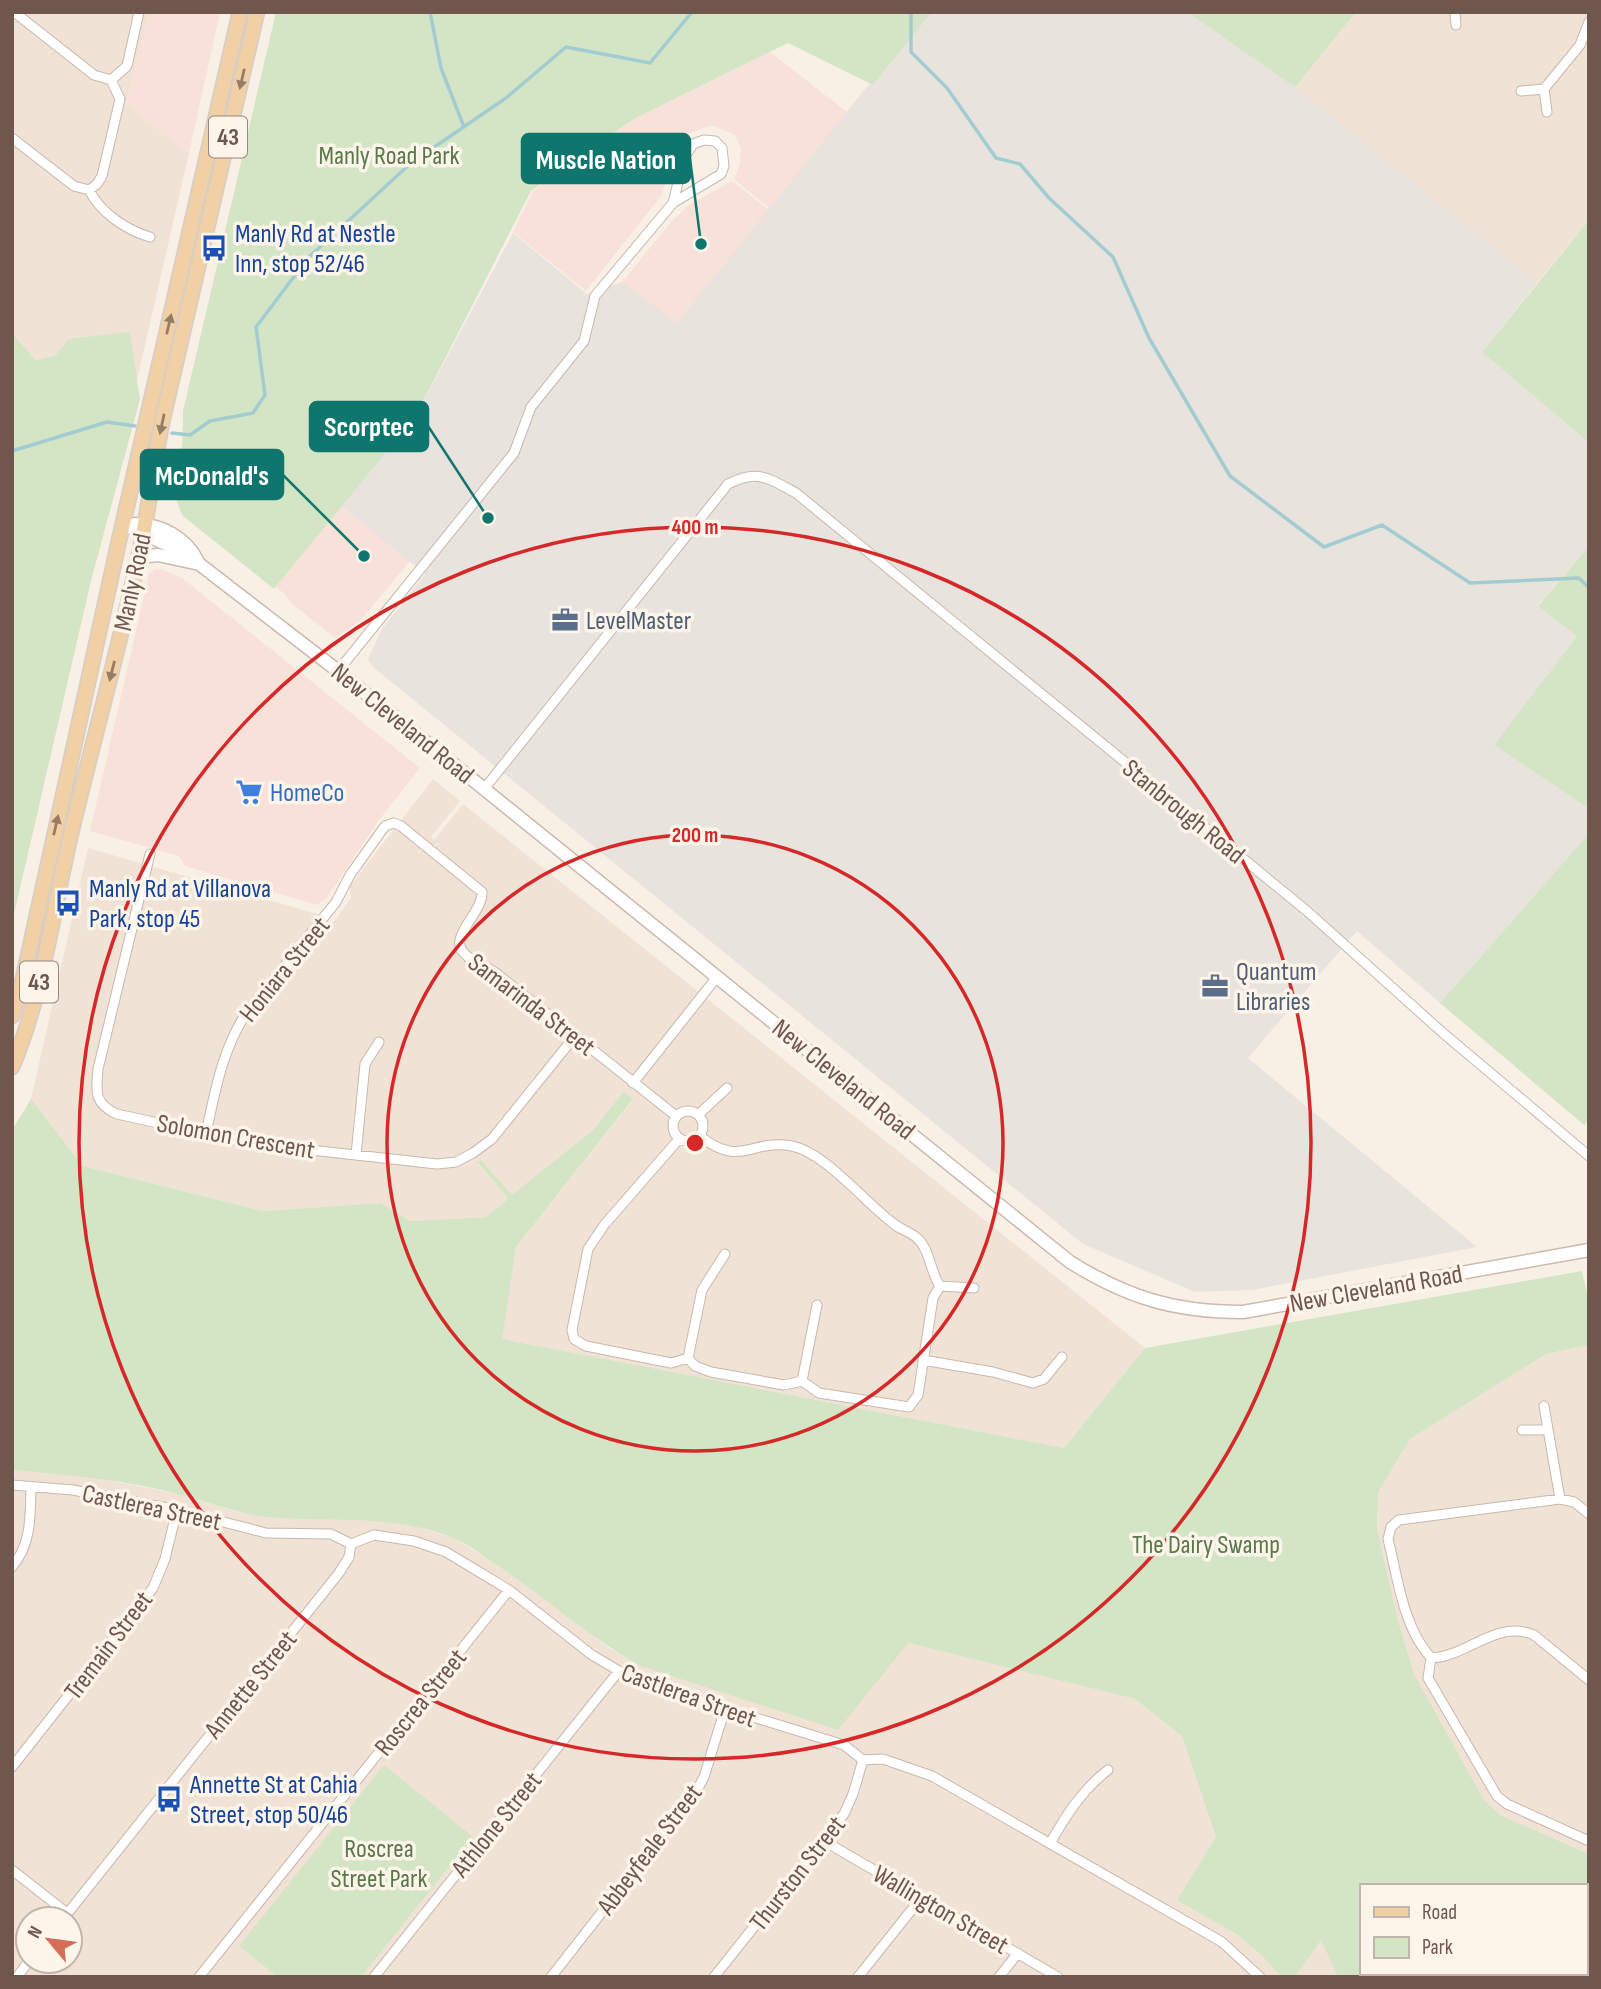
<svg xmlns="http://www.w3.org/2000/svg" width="1601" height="1989" font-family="'Sofia Sans Condensed',sans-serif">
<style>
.residential{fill:#f0e2d4;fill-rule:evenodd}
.commercial{fill:#f8e1d9}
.industrial{fill:#e9e3de}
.green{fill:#d4e5c5;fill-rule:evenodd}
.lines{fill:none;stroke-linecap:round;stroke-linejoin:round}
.stream{stroke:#a3ccd1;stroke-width:3.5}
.street-casing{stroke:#c9b8ac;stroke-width:11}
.secondary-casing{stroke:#ceb9ad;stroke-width:15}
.primary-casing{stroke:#d4cdca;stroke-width:17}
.street{stroke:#fff;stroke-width:9}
.secondary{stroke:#fff;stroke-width:12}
.primary{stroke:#f0d0a4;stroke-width:14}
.oneway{fill:#967b67}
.ring{fill:none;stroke:#d62828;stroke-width:3.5}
.labels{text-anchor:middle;stroke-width:7;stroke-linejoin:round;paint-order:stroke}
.shield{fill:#fdf4ea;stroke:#9a867c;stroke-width:2}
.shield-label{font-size:24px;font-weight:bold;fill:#6f574d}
.park-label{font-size:26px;fill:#5a794a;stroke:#fdf4ea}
.transit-label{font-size:26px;fill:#164399;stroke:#fdf4ea;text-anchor:start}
.street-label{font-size:26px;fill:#6f574d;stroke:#fdf4ea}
.service-label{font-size:26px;fill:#4e5e75;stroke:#fdf4ea;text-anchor:start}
.shop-label{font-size:26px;fill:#366cbe;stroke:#fdf4ea;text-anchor:start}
.centre{fill:#d62828;stroke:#fdf4ea;stroke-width:3.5}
.ring-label{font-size:21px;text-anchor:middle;font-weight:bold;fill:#d62828;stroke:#fdf4ea;stroke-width:7;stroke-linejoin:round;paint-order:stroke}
.leader{fill:none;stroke:#0f766e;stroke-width:2.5}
.callout-dot{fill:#0f766e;stroke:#fdf4ea;stroke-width:2.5}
.callout{fill:#0f766e;stroke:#0f766e;stroke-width:2.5}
.callout-label{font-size:28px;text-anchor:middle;font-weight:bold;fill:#fff}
</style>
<rect width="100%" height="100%" fill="#f9f0e5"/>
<path class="residential" d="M 12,12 L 149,12 L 126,104 L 189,153 L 91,581 L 12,519 Z
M 1256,12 L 1589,12 L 1589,220 L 1537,283 L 1295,87 L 1231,43 Z
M 433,779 L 460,801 L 431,837 L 434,840 L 463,804 L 1145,1348 L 1064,1448 L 501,1339 L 516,1247 L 633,1100 L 623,1092 L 593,1130 L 512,1196 L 482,1161 L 478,1164 L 508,1199 L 486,1217 L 410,1221 L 381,1203 L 263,1211 L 83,1166 L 31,1099 L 88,848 L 317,914 L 333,923 L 351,898 L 349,887 Z
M 1589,1345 L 1589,1854 L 1500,1815 L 1484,1800 L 1414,1674 L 1397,1617 L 1377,1528 L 1378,1491 L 1410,1439 L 1546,1354 Z
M 12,1470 L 87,1476 L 184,1495 L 237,1512 L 268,1517 L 382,1521 L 411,1525 L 456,1539 L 519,1579 L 609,1648 L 638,1665 L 908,1643 L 1135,1699 L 1182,1736 L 1216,1837 L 1178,1900 L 1238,1935 L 1259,1953 L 1282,1977 L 361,1977 L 473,1837 L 240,1945 L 278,1977 L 12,1977 ZM 28,1919 L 70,1919 L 70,1961 L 28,1961 Z
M 1321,1939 L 1338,1977 L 1295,1977 Z"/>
<path class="commercial" d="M 149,12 L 220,12 L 189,153 L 126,104 Z
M 770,52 L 847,112 L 770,209 L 734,179 L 740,164 L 741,148 L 735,135 L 712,125 L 690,133 L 682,141 L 661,196 L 586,291 L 513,232 L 533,191 L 618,131 L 636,118 Z
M 732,181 L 769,210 L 677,324 L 622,282 L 672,221 L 689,205 Z
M 341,506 L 410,561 L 361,620 L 335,638 L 290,602 L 286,595 L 276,587 Z
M 155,569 L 164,570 L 182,578 L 420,768 L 379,820 L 326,899 L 317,905 L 185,866 L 179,856 L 90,831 L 149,574 Z"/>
<path class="industrial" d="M 932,12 L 1187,12 L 1295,87 L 1537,283 L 1482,352 L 1589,443 L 1589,546 L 1538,605 L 1577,636 L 1494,745 L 1589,809 L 1589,833 L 1440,1003 L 1357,931 L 1248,1058 L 1477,1247 L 1252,1290 L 1195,1292 L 1083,1244 L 373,667 L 368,659 L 382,629 L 425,574 L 341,506 L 415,417 L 513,233 L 587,294 L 622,282 L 677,323 L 870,83 L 873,85 Z"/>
<path class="green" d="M 276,12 L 932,12 L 873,85 L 788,43 L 634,119 L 531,191 L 415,417 L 274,589 L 183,516 C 168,490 180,471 182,445 C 183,434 183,422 183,411 Z
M 1187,12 L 1356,12 L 1295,87 Z
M 1589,220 L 1589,443 L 1482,352 Z
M 130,332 L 140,399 L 91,581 L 12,923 L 12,333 L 35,360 L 55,356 L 69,339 Z
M 1589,546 L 1589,809 L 1494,745 L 1577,636 L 1538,606 Z
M 1589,833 L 1589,1120 L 1584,1125 L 1440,1003 Z
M 623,1092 L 633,1099 L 516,1247 L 502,1339 L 1064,1448 L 1145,1348 L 1582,1271 L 1589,1302 L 1589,1345 L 1546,1354 L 1410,1439 L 1378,1492 L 1377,1528 L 1397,1617 L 1414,1674 L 1484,1800 L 1500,1815 L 1589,1854 L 1589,1977 L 1338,1977 L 1321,1940 L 1295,1977 L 1282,1977 L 1259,1953 L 1238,1935 L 1177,1900 L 1216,1837 L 1182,1736 L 1135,1699 L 908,1643 L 838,1730 L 638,1665 C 586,1635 541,1594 491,1561 C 480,1554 468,1544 455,1539 C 395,1513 330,1523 267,1517 C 238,1514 213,1503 185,1496 C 129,1480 70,1475 12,1470 L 12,1130 L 31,1099 L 83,1166 L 263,1211 L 381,1203 L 410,1221 L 486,1217 L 508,1199 L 478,1163 L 481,1160 L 512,1195 L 593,1130 ZM 1361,1886 L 1585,1886 L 1585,1973 L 1361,1973 Z
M 384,1765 L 473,1837 L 361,1977 L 278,1977 L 239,1946 Z"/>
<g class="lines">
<path class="stream" d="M 430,12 L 441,68 L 464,127
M 911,12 L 911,52 L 947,88 L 996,158 L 1020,164 L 1049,198 L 1113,257 L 1149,338 L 1230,476 L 1324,547 L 1382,525 L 1470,583 L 1579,578 L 1589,588
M 172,433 L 190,435 L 210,421 L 253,413 L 265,395 L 256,327 L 308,258 L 411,163 L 506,98 L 566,47 L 650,63 L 692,12
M 12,451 L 107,422 L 135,426"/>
<g class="street-casing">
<path id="street" d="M 14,12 L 94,75 L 111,80
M 1455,12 L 1456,25
M 1544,89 L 1580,45 L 1589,22
M 1521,91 L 1544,89 L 1547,112
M 12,138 L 74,186 L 89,190 L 97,184 L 102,176 L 120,99 L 111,80 L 127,66 L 139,12
M 89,190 C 101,213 126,230 150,237
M 338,671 L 514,453 L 531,407 L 584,341 L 595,296 L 673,203 L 684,158 L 693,144 L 704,140 L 715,141 L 722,148 L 724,166 L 721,174 L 673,203
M 484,789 L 728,484 C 758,469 768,478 796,493 L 1307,911 L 1443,1033 L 1589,1156
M 150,854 L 98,1069 C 96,1092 94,1104 117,1114 L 248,1143 L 437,1164 L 456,1162 L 473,1153 L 492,1139 L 575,1036
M 633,1083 L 717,977
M673 1126a15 15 0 1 1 30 0a15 15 0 1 1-30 0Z
M 698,1115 L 727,1088
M 206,1133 C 215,1092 222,1051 245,1015 L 336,902 L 350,875 L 385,826 L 394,823 L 401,826 L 482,892 C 483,914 444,939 467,956 C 475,963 487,967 496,973 L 676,1116
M 679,1139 L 605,1224 L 588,1249 L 572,1330 L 574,1339 L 586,1346 L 671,1363 L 688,1358 L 695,1366 L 711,1372 L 784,1385 L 802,1381 L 819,1393 L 909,1407 L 918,1395 L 933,1298 L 940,1286 C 930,1272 930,1249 917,1238 C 911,1232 901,1230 894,1224 C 865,1203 826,1153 792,1146 C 752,1138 741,1169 700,1136
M 356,1155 L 365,1064 L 379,1042
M 940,1286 L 974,1288
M 688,1358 L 702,1290 L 725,1254
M 923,1360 L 993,1372 L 1033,1383 L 1044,1379 L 1062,1357
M 802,1381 L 817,1305
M 1544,1406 L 1560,1499
M 1522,1430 L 1548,1430
M 12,1485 L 73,1490 L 177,1510 L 266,1533 L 331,1534 L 351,1544 L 374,1535 L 414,1541 L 446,1552 L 509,1590 L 592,1655 L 636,1681 L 844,1745 L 863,1760 L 883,1759 L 932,1776 L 1222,1942 L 1260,1977
M 1589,1514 L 1574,1502 L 1560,1499 L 1399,1520 L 1391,1527 L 1388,1539 C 1398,1579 1403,1627 1431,1658 C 1467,1657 1496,1619 1534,1635 L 1589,1680
M 12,1567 C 32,1543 30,1516 31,1487
M 1431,1658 L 1428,1678 L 1497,1796 L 1507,1804 L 1589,1841
M 12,1767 L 153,1588 L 165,1559 L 177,1510
M 824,1841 L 1058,1977
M 1051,1842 C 1066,1815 1083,1789 1108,1770
M 12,1870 L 67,1913
M 63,1919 L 339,1573 L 349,1557 L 351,1544
M 17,1977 L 29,1961
M 199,1977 L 509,1590
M 374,1977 L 618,1672
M 551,1977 L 696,1792 L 704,1777 L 725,1709
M 714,1977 L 844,1814 L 853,1794 L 863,1760
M 858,1977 L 921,1898
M 999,1977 L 1018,1953"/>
</g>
<g class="secondary-casing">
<path id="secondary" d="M 123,524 L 185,553 L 338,671 L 1070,1262 C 1128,1298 1175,1312 1243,1312 L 1589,1250
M 135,524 C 161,524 186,538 197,560
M 139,557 L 158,555 L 195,563"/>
</g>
<g class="primary-casing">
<path id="primary" d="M 12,1016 L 23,979 L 118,545 L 240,12
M 12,1067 C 42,996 52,917 69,842 C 91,747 118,654 138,559 C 149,512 153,465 163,418 L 257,12"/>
</g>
<use href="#street" class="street"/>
<use href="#secondary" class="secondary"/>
<use href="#primary" class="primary"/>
</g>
<defs><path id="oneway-solid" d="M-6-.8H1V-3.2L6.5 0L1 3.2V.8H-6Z" transform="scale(1.75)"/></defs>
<g class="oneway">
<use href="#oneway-solid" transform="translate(242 79) rotate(103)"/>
<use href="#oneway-solid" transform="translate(169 324) rotate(-77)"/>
<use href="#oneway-solid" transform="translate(162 424) rotate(102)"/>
<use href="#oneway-solid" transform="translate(112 671) rotate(104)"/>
<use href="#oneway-solid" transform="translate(56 825) rotate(-77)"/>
</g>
<g class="ring">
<circle cx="695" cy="1143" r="308"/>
<circle cx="695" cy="1143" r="616"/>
</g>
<defs>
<g id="bus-bare" transform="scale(2.1)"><path d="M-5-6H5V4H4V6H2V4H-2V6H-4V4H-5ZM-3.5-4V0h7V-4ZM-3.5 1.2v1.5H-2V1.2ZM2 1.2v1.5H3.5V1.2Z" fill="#1a4fb4" stroke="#fdf4ea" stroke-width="2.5" paint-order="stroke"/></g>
<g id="office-bare" transform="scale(2.1)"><path d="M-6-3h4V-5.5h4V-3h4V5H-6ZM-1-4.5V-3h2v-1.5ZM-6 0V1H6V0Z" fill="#5c6f8a" stroke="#fdf4ea" stroke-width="2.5" paint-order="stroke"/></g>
<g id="supermarket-bare" transform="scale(2.1)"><path d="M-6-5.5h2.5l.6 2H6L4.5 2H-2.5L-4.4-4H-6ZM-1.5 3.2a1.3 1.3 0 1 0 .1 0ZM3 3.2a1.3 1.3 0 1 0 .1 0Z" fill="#3f7fe0" stroke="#fdf4ea" stroke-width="2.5" paint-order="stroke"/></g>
</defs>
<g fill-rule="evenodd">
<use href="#bus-bare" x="214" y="248"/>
<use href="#office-bare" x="565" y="620"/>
<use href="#supermarket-bare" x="249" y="792"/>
<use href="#bus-bare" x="68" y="903"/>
<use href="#office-bare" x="1215" y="986"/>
<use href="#bus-bare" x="169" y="1799"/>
</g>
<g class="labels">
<g class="shield">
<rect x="209" y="116.5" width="38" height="41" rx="5"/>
<rect x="20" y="961.5" width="38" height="41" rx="5"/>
</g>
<g class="shield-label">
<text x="228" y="145">43</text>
<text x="39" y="990">43</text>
</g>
<g class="park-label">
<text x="389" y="164">Manly Road Park</text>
<text x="1206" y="1553">The Dairy Swamp</text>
<text x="379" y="1857">Roscrea<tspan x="379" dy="30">Street Park</tspan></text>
</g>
<g class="transit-label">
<text x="235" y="242">Manly Rd at Nestle<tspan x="235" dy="30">Inn, stop 52/46</tspan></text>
<text x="89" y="897">Manly Rd at Villanova<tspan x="89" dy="30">Park, stop 45</tspan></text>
<text x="190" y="1793">Annette St at Cahia<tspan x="190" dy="30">Street, stop 50/46</tspan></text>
</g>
<g class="street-label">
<text transform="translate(132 582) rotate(-78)" y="9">Manly Road</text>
<text transform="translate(403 723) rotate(39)" y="9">New Cleveland Road</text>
<text transform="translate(1184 811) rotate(39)" y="9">Stanbrough Road</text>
<text transform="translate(284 969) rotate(-51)" y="9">Honiara Street</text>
<text transform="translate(532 1004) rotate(37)" y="9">Samarinda Street</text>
<text transform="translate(844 1079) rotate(39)" y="9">New Cleveland Road</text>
<text transform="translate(236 1136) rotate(10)" y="9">Solomon Crescent</text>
<text transform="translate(1376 1288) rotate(-10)" y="9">New Cleveland Road</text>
<text transform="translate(152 1507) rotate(12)" y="9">Castlerea Street</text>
<text transform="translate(108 1645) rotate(-53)" y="9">Tremain Street</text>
<text transform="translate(250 1684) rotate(-51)" y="9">Annette Street</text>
<text transform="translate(689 1695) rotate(20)" y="9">Castlerea Street</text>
<text transform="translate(420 1702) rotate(-51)" y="9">Roscrea Street</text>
<text transform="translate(496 1824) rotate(-51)" y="9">Athlone Street</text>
<text transform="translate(649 1849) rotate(-53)" y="9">Abbeyfeale Street</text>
<text transform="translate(797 1873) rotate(-52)" y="9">Thurston Street</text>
<text transform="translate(941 1909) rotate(30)" y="9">Wallington Street</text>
</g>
<g class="service-label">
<text x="586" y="629">LevelMaster</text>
<text x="1236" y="980">Quantum<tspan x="1236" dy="30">Libraries</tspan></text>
</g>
<g class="shop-label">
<text x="270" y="801">HomeCo</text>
</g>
</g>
<circle cx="695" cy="1143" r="10" class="centre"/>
<g class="ring-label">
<text x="695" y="534">400 m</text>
<text x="695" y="842">200 m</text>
</g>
<path class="leader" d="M701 244L690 159M488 518L428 426M364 556L283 475"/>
<g class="callout-dot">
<circle cx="701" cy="244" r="7"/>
<circle cx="488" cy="518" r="7"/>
<circle cx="364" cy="556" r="7"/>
</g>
<g class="callout">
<rect x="522" y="134" width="168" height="49" rx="7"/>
<rect x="310" y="402" width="118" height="49" rx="7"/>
<rect x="141" y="450" width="142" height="49" rx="7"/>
</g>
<g class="callout-label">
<text x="606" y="169">Muscle Nation</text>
<text x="369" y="436">Scorptec</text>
<text x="212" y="485">McDonald's</text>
</g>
<rect width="1601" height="1989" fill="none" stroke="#6f574d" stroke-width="28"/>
<rect x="1360" y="1884" width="228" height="91" fill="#fdf4ea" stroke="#c4b5ab" stroke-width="2"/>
<rect x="1374" y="1907" width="35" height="10" fill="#f0d0a4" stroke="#c4b5ab" stroke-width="2"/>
<text x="1422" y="1919" font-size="21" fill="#6f574d">Road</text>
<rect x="1374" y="1937" width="35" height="21" fill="#d4e5c5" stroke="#c4b5ab" stroke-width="2"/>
<text x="1422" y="1954" font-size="21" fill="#6f574d">Park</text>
<g transform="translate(49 1940) rotate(299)"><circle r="33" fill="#fdf4ea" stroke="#c4b5ab" stroke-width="2"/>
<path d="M0-5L12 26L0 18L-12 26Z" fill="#d56d58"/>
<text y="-10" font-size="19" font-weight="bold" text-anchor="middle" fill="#6f574d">N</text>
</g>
</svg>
